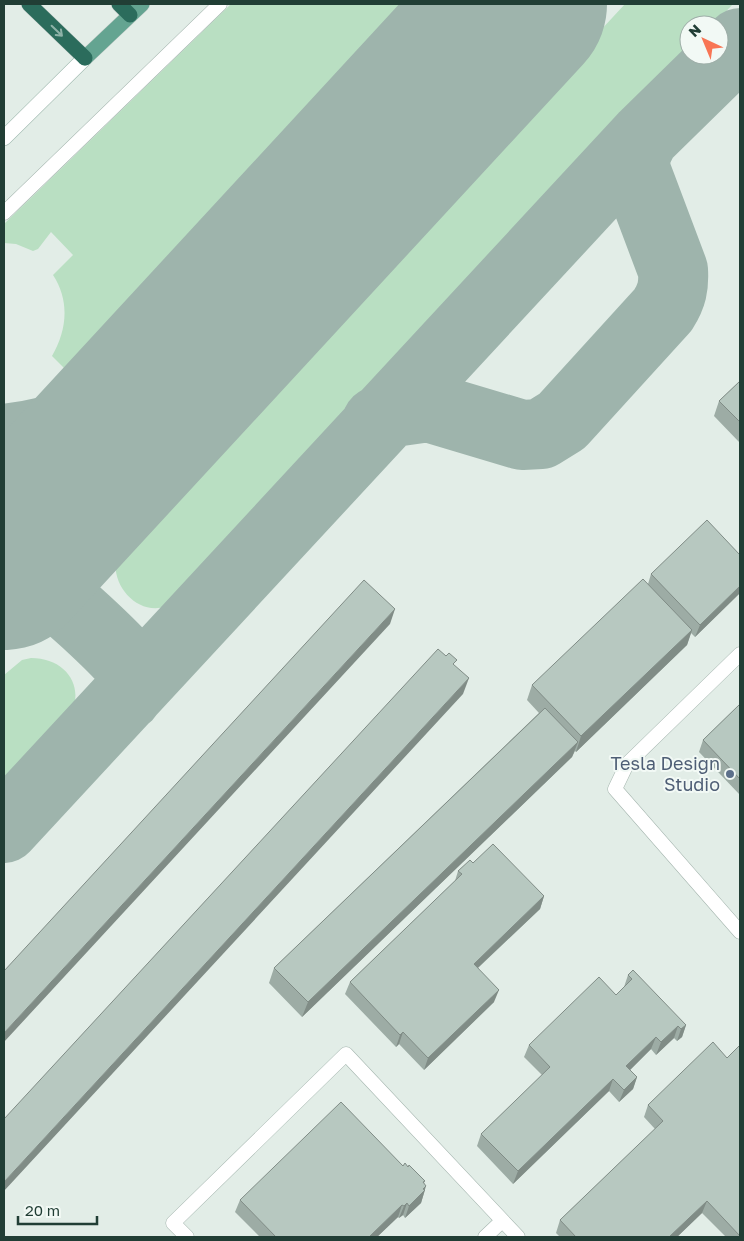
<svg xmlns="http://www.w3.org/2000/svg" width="744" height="1241" font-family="'Golos Text',sans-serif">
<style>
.green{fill:#b9dfc2}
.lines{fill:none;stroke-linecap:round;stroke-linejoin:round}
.taxiway{stroke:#9eb4ac;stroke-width:70}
.runway{stroke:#9eb4ac;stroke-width:176}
.lane-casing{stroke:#a4b5ae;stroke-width:15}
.secondary-casing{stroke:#9fb9af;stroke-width:16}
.primary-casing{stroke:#c1c9c6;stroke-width:16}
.highway-casing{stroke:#c1c9c6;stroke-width:16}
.lane{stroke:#fff;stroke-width:14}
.secondary{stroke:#fff;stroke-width:15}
.primary{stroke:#64a491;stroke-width:15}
.highway{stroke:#2b6c5c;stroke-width:15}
.wall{fill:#9daca5}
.shaded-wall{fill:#808c86}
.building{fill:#b7c8c0;stroke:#808c86}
.oneway{stroke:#8eb2a8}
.service-dot{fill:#5c6f8a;stroke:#f2f9f5;stroke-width:2}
.labels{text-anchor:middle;stroke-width:4;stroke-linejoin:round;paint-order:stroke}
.service-label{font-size:18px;fill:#4e5e75;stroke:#f2f9f5;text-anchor:end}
</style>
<rect width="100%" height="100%" fill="#e2ede7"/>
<path class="green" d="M 231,4 L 421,4 L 74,378 L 52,356 C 67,330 70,301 53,275 L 73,255 L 51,232 L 38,249 L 33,251 L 16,244 L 4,243 L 4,224 Z
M 625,4 L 733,4 L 713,25 L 689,25 L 689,51 L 178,600 C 144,626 105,585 118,551 Z
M 31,658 C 69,658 89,692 65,723 L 4,789 L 4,675 L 22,660 Z"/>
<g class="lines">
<path class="taxiway" d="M 377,422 L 393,412 L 428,407 L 522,435 L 541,434 L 562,421 L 663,310 C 672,296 674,286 673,270 L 635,169 L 636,153 L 644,137
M 4,439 C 75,430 126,409 184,367
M 4,586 C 15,584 27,581 39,585 C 55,590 117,650 129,665 L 131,686 L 127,696
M 55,595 C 31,560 40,540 56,505
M 4,828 L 644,137 L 740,43"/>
<path class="runway" d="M 4,562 L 519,4"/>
<g class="lane-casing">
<path id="lane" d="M 4,213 L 220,4
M 740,654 L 627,764 L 615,789 L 740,932
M 187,1237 L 173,1223 L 346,1054 L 518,1237
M 485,1237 L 502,1221"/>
</g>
<g class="secondary-casing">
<path id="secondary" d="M 4,138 L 85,58"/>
</g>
<g class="primary-casing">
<path id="primary" d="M 85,58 L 142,4"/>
</g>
<g class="highway-casing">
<path id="highway" d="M 29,4 L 85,58
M 119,4 L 130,15"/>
</g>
<use href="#lane" class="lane"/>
<use href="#secondary" class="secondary"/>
<use href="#primary" class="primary"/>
<use href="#highway" class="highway"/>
</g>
<path class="wall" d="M 740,381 L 740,443 L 714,416 L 719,401 Z
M 740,555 L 740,593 L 695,637 L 691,633 L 687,645 L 576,752 L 575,751 L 572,757 L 302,1017 L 269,983 L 274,968 L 539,713 L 527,700 L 532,685 L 648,584 L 651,574 Z
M 740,704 L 740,795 L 699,752 L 703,740 Z
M 458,871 L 544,896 L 540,909 L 478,968 L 494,1002 L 424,1070 L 399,1044 L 396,1047 L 345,994 L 350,982 L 455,881 Z
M 628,975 L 686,1025 L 682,1037 L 677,1041 L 674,1038 L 656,1055 L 651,1049 L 630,1070 L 637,1077 L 633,1089 L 619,1102 L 609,1091 L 513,1184 L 477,1146 L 481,1134 L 542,1075 L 524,1057 L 529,1045 L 616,995 L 624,987 Z
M 740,1045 L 740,1237 L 726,1237 L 702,1213 L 677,1237 L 560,1237 L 556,1233 L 560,1220 L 655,1129 L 644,1117 L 648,1105 L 727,1058 Z
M 403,1166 L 425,1181 L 424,1183 L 425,1190 L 421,1203 L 405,1218 L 403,1215 L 399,1218 L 398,1217 L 377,1237 L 260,1237 L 235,1212 L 240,1200 Z"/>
<path class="shaded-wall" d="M 740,586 L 740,593 L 695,637 L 700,625 Z
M 395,609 L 390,624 L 4,1042 L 4,1033 Z
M 692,630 L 687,645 L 576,752 L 581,736 Z
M 469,678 L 463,694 L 4,1191 L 4,1182 Z
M 578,742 L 572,757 L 302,1017 L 308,1002 Z
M 544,896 L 540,909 L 469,976 L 474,964 Z
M 499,990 L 494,1002 L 424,1070 L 428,1058 Z
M 686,1025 L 682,1037 L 677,1041 L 681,1029 Z
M 678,1026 L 674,1038 L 656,1055 L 661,1042 Z
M 403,1032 L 399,1044 L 396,1047 L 400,1035 Z
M 656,1037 L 651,1049 L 622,1078 L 626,1066 Z
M 637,1077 L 633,1089 L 619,1102 L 624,1090 Z
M 613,1079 L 609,1091 L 513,1184 L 518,1171 Z
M 426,1186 L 421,1203 L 405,1218 L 409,1206 Z
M 707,1201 L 702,1213 L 677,1237 L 669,1237 Z
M 407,1203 L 403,1215 L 399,1218 L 404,1206 Z
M 402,1205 L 398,1217 L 377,1237 L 369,1237 Z"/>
<path class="building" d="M 740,381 L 740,422 L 719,401 Z
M 707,520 L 740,555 L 740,586 L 700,625 L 651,574 Z
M 643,579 L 692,630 L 581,736 L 532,685 Z
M 364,580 L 395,609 L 4,1033 L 4,971 Z
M 438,649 L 446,656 L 449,653 L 457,660 L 453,664 L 469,678 L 4,1182 L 4,1119 Z
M 740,704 L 740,779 L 703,740 Z
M 545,708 L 578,742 L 308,1002 L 274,968 Z
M 493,844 L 544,896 L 474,964 L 499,990 L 428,1058 L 403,1032 L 400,1035 L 350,982 L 462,874 L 458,871 L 470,860 L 473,863 Z
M 633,970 L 686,1025 L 681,1029 L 678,1026 L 661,1042 L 656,1037 L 626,1066 L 637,1077 L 624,1090 L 613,1079 L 518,1171 L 481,1134 L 550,1067 L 529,1045 L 599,977 L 616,995 L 632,979 L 628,975 Z
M 713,1042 L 727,1058 L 740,1045 L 740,1236 L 707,1201 L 669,1237 L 576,1237 L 560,1220 L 663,1121 L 648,1105 Z
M 341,1102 L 403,1166 L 405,1163 L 408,1167 L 409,1165 L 425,1181 L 423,1182 L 426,1186 L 423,1189 L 425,1190 L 409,1206 L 407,1203 L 404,1206 L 402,1205 L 369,1237 L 276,1237 L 240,1200 Z"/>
<defs><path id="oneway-shaft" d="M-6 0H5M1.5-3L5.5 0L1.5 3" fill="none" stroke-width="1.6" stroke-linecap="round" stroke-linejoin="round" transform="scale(1.25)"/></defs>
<use class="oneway" href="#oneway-shaft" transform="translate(57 31) rotate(44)"/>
<circle class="service-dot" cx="730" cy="774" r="5"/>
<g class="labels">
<g class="service-label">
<text x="720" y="770">Tesla Design<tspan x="720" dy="21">Studio</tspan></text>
</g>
</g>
<rect width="744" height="1241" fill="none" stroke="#213e35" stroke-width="10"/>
<g transform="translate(704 40) rotate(316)"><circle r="24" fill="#f2f9f5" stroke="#9eaea8"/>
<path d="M0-4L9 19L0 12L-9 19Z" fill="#f87554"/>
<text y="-8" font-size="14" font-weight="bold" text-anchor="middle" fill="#213e35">N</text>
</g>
<path d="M18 1216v8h79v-8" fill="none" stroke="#213e35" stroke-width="2.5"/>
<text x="25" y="1216" font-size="15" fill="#213e35" stroke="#f2f9f5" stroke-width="4" paint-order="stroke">20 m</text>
</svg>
